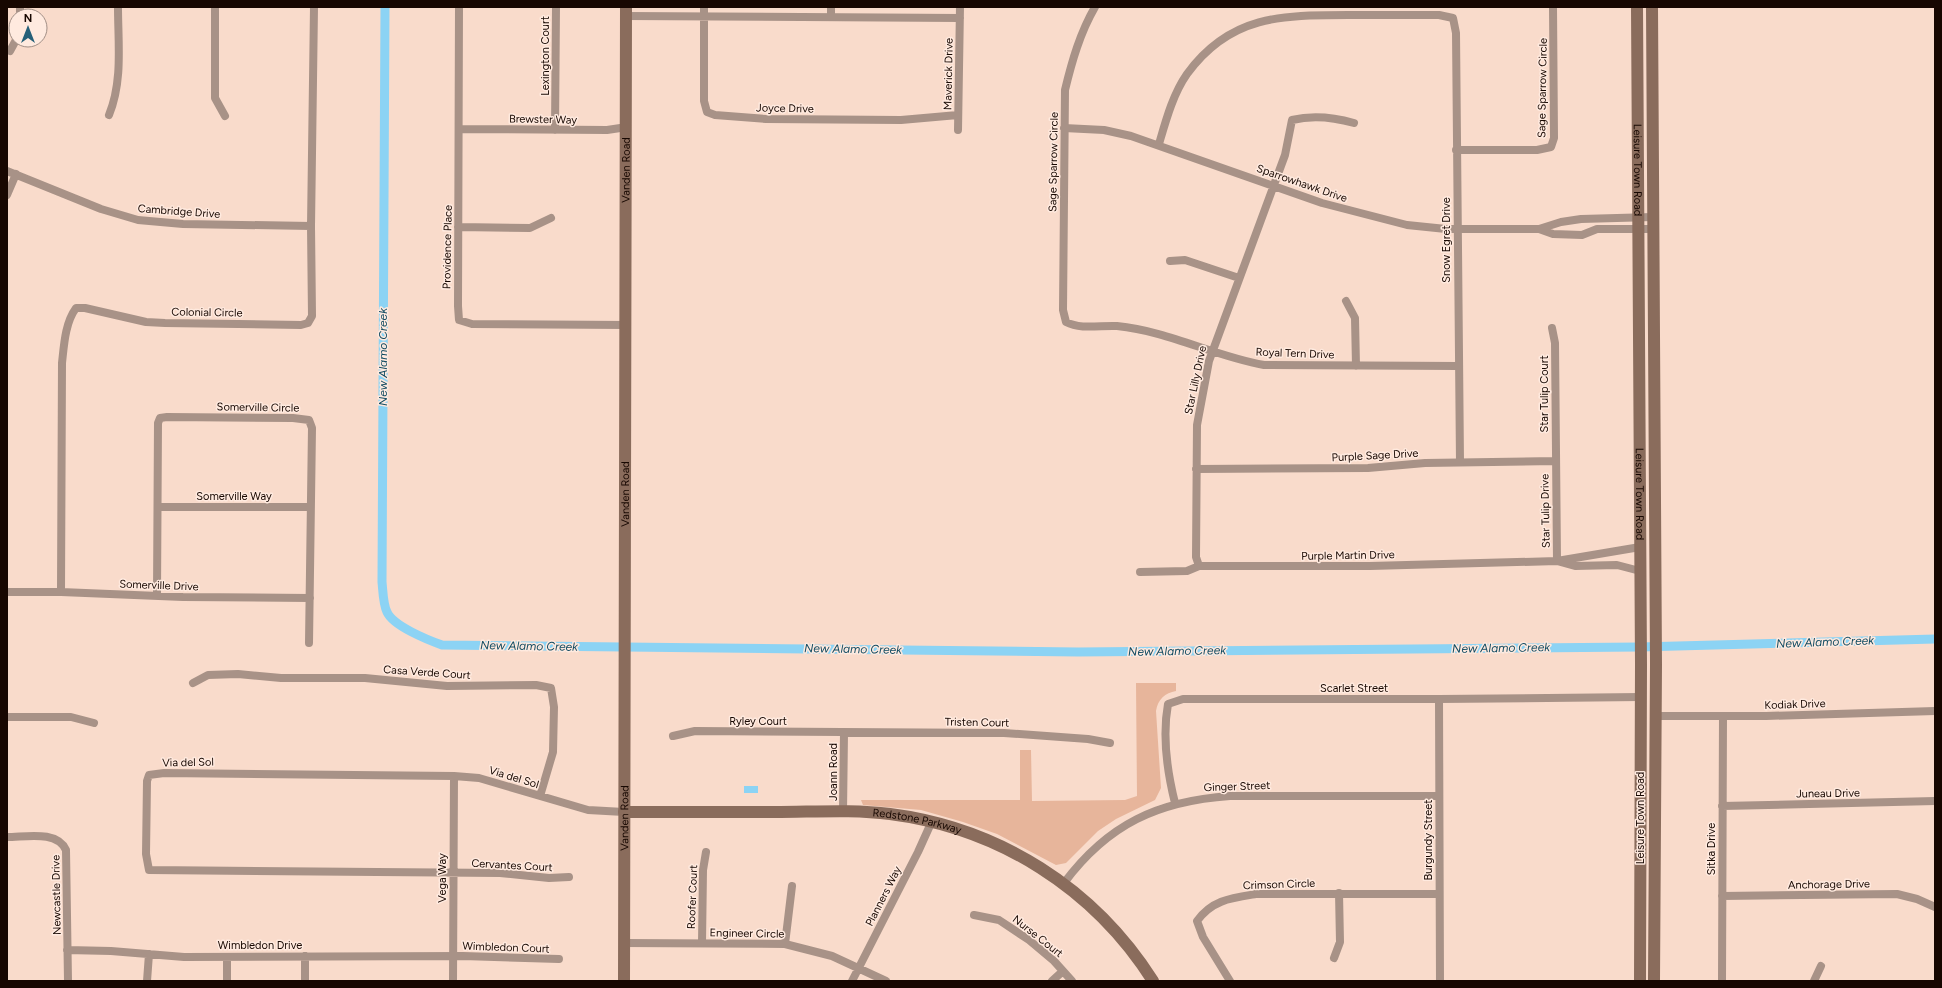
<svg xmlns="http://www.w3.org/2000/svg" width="1942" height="988" font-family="Figtree,sans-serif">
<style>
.green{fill:#e7b59b}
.water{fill:#8cd3f4}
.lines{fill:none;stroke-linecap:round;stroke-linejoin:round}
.canal{stroke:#8cd3f4;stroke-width:9}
.street{stroke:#a89287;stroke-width:8}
.secondary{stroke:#8a6c5c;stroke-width:12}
.labels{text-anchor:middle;stroke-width:3;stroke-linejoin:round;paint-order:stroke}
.street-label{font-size:11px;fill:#170701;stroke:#ffeadf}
.water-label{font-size:12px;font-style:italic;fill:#114b62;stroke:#ffeadf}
</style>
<rect width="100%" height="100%" fill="#f9dbcb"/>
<path class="green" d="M 1136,683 L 1176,683 L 1176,691 C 1165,693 1158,699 1156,711 L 1161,788 L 1155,800 L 1116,819 L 1098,831 L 1066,863 L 1056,865 L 997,834 L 963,822 L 921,810 L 863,805 L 861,800 L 1020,800 L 1020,750 L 1031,750 L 1032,801 L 1125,800 L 1137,796 Z"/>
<path class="water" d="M 744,786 L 758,786 L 758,793 L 744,793 Z"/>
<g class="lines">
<path class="canal" d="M 385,7 L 382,582 C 383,591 383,604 387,612 C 393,626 428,640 442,645 L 1078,652 L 1640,647 L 1935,639"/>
<path class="street" d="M 20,7 L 20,16
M 215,7 L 215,98 L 225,116
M 459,7 L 458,306 L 459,320 L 472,324 L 626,325
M 704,7 L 704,101 L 707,112 L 715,115 L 766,119 L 901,120 L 958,115
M 1095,7 C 1080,33 1072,61 1065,90 L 1063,310 L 1066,322 C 1081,330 1101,325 1117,326 C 1168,331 1214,356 1264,365 L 1458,366
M 626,16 L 960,18
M 831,17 L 831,7
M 10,51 L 16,40
M 109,115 C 123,81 118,43 118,7
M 1064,128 L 1104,130 L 1131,136 L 1322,203 L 1407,225 L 1446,229 L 1539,229 L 1561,222 L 1581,219 L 1653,217
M 459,129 L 607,130 L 627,127
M 555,130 L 556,7
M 958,130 L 960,7
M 1159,144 C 1166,120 1173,94 1187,74 C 1230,15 1282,15 1348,15 C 1378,15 1408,15 1439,15 L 1453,18 L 1456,33 L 1460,462
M 1456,150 L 1537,150 L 1551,147 L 1554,138 L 1553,7
M 7,171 L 101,209 L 138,220 L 183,224 L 311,226
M 7,195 L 16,174
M 458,227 L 530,228 L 551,218
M 1539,229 L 1553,234 L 1582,235 L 1597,229 L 1653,229
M 1170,261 L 1185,260 L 1239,278
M 1346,301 L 1355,318 L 1356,366
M 1552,328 L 1555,343 L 1557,561
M 1196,469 L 1368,468 L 1425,463 L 1555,461
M 158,507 L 310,507
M 1557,561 L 1575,566 L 1617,565 L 1640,571
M 1199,566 L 1196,557 L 1197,425 L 1209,361 L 1285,155 L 1292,120 C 1312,115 1333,117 1354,123
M 1140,572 L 1187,571 L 1199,566 L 1370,566 L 1557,561 L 1640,547
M 7,592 L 61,592 L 183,597 L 310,598
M 61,592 L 62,363 C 64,345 65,323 76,308 L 85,308 L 146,322 L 165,323 L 301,325 L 308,323 L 312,316 L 311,226 L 314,7
M 157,595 L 158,423 L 160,418 L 167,417 L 293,418 L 309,420 L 312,428 L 309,643
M 193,683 L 208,675 L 238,674 L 281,678 L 365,678 L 447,686 L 536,685 L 551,688 L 554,707 L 553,752 L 540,796
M 1439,699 L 1440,981
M 1656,716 L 1766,716 L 1935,711
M 7,717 L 71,717 L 94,723
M 673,736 L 695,731 L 1004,733 L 1088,739 L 1110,743
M 1175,803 C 1167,771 1162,737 1168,704 L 1183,699 L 1439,699 L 1641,697
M 1722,806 L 1935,801
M 843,812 L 844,733
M 7,837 C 26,837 57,830 66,850 L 68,981
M 569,877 L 549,878 L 500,873 L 149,870 L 146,854 L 147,781 L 149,775 L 164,773 L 454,776 L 479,778 L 588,810 L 624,812
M 1064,883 C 1108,824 1158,801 1230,796 L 1439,796
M 1722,896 L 1897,894 L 1917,899 L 1935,907
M 974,915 L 999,920 L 1029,940 L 1054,961 L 1072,981
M 624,943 L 785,944 L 832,956 L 886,981
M 702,943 L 703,870 L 706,852
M 785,944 L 792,886
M 67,950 L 111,951 L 184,957 L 463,956 L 559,959
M 305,956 L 305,981
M 227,957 L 227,981
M 1334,958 L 1340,942 L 1339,893
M 147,981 L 149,954
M 453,981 L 454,776
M 852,981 L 918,852 L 932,821
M 1052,981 L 1063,971
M 1230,981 L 1203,937 L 1197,921 C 1212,900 1231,898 1256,894 L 1439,894
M 1722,981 L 1723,716
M 1814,981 L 1821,966"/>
<g class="secondary">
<path id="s1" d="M 1637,7 L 1641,664 L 1640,981"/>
<path d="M 1652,7 L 1656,664 L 1654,981"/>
<path id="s2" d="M 624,812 C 674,812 724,812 775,812 C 813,812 852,809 890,814 C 999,828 1094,888 1153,981"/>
<path id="s3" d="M 624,981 L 626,7"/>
</g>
</g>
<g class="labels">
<g class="street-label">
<text transform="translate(545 56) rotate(-90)" y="4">Lexington Court</text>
<text transform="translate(948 74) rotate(-89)" y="4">Maverick Drive</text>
<text transform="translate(1542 88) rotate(-89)" y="4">Sage Sparrow Circle</text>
<text transform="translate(785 108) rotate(1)" y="4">Joyce Drive</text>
<text transform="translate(543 119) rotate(1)" y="4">Brewster Way</text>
<text transform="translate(1053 162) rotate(-89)" y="4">Sage Sparrow Circle</text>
<text dy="4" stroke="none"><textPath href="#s3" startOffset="811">Vanden Road</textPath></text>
<text dy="4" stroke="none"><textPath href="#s1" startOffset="163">Leisure Town Road</textPath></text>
<text transform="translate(1302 183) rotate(19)" y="4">Sparrowhawk Drive</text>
<text transform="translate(179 211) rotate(4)" y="4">Cambridge Drive</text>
<text transform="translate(1446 240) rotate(-90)" y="4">Snow Egret Drive</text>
<text transform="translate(447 247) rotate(-89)" y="4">Providence Place</text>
<text transform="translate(207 312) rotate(1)" y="4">Colonial Circle</text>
<text transform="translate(1295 353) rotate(2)" y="4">Royal Tern Drive</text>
<text transform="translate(1195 380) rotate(-78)" y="4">Star Lilly Drive</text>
<text transform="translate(1544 394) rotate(-90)" y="4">Star Tulip Court</text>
<text transform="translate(258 407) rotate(1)" y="4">Somerville Circle</text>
<text transform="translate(1375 455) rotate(-3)" y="4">Purple Sage Drive</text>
<text dy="4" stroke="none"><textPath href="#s3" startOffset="487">Vanden Road</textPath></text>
<text dy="4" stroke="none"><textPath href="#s1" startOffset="487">Leisure Town Road</textPath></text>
<text x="234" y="500">Somerville Way</text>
<text transform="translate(1545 511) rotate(-91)" y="4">Star Tulip Drive</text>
<text transform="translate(1348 555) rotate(-1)" y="4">Purple Martin Drive</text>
<text transform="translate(159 585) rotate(2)" y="4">Somerville Drive</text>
<text transform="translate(427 672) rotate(4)" y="4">Casa Verde Court</text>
<text x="1354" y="692">Scarlet Street</text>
<text transform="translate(1795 704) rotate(-2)" y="4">Kodiak Drive</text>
<text x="758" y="725">Ryley Court</text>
<text transform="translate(977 722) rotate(1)" y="4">Tristen Court</text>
<text transform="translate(188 762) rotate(-1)" y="4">Via del Sol</text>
<text transform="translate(833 772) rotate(-90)" y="4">Joann Road</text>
<text transform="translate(514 777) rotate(17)" y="4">Via del Sol</text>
<text transform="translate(1237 786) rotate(-2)" y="4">Ginger Street</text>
<text transform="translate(1828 793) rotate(-1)" y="4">Juneau Drive</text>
<text dy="4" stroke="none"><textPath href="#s3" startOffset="163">Vanden Road</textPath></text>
<text transform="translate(1640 818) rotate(-90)" y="4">Leisure Town Road</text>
<text dy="4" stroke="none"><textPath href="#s2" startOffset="294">Redstone Parkway</textPath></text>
<text transform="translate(1428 840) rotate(-90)" y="4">Burgundy Street</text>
<text transform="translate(1711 849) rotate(-90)" y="4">Sitka Drive</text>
<text transform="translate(512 865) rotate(3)" y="4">Cervantes Court</text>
<text transform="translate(442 878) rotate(-90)" y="4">Vega Way</text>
<text transform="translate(1279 884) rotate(-2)" y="4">Crimson Circle</text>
<text transform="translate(1829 884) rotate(-1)" y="4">Anchorage Drive</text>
<text transform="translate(56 895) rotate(-91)" y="4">Newcastle Drive</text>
<text transform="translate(883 896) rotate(-63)" y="4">Planners Way</text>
<text transform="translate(692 897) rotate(-88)" y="4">Roofer Court</text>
<text transform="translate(747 933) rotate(1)" y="4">Engineer Circle</text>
<text transform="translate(1038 936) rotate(38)" y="4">Nurse Court</text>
<text x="260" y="949">Wimbledon Drive</text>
<text transform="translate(506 947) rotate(2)" y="4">Wimbledon Court</text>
</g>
<g class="water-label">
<text transform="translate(383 357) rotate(-90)" y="4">New Alamo Creek</text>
<text transform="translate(1825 642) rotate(-2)" y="4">New Alamo Creek</text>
<text transform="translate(529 646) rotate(1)" y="4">New Alamo Creek</text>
<text transform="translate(1501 648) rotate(-1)" y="4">New Alamo Creek</text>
<text transform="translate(853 649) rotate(1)" y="4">New Alamo Creek</text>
<text transform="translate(1177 651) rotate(-1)" y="4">New Alamo Creek</text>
</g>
</g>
<rect width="1942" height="988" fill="none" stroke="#170701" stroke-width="16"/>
<g transform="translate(28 28)"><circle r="19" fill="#ffeadf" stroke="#a28f86"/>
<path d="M0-3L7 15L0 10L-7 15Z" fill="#266079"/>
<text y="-6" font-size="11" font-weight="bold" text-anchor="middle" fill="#170701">N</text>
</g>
</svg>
